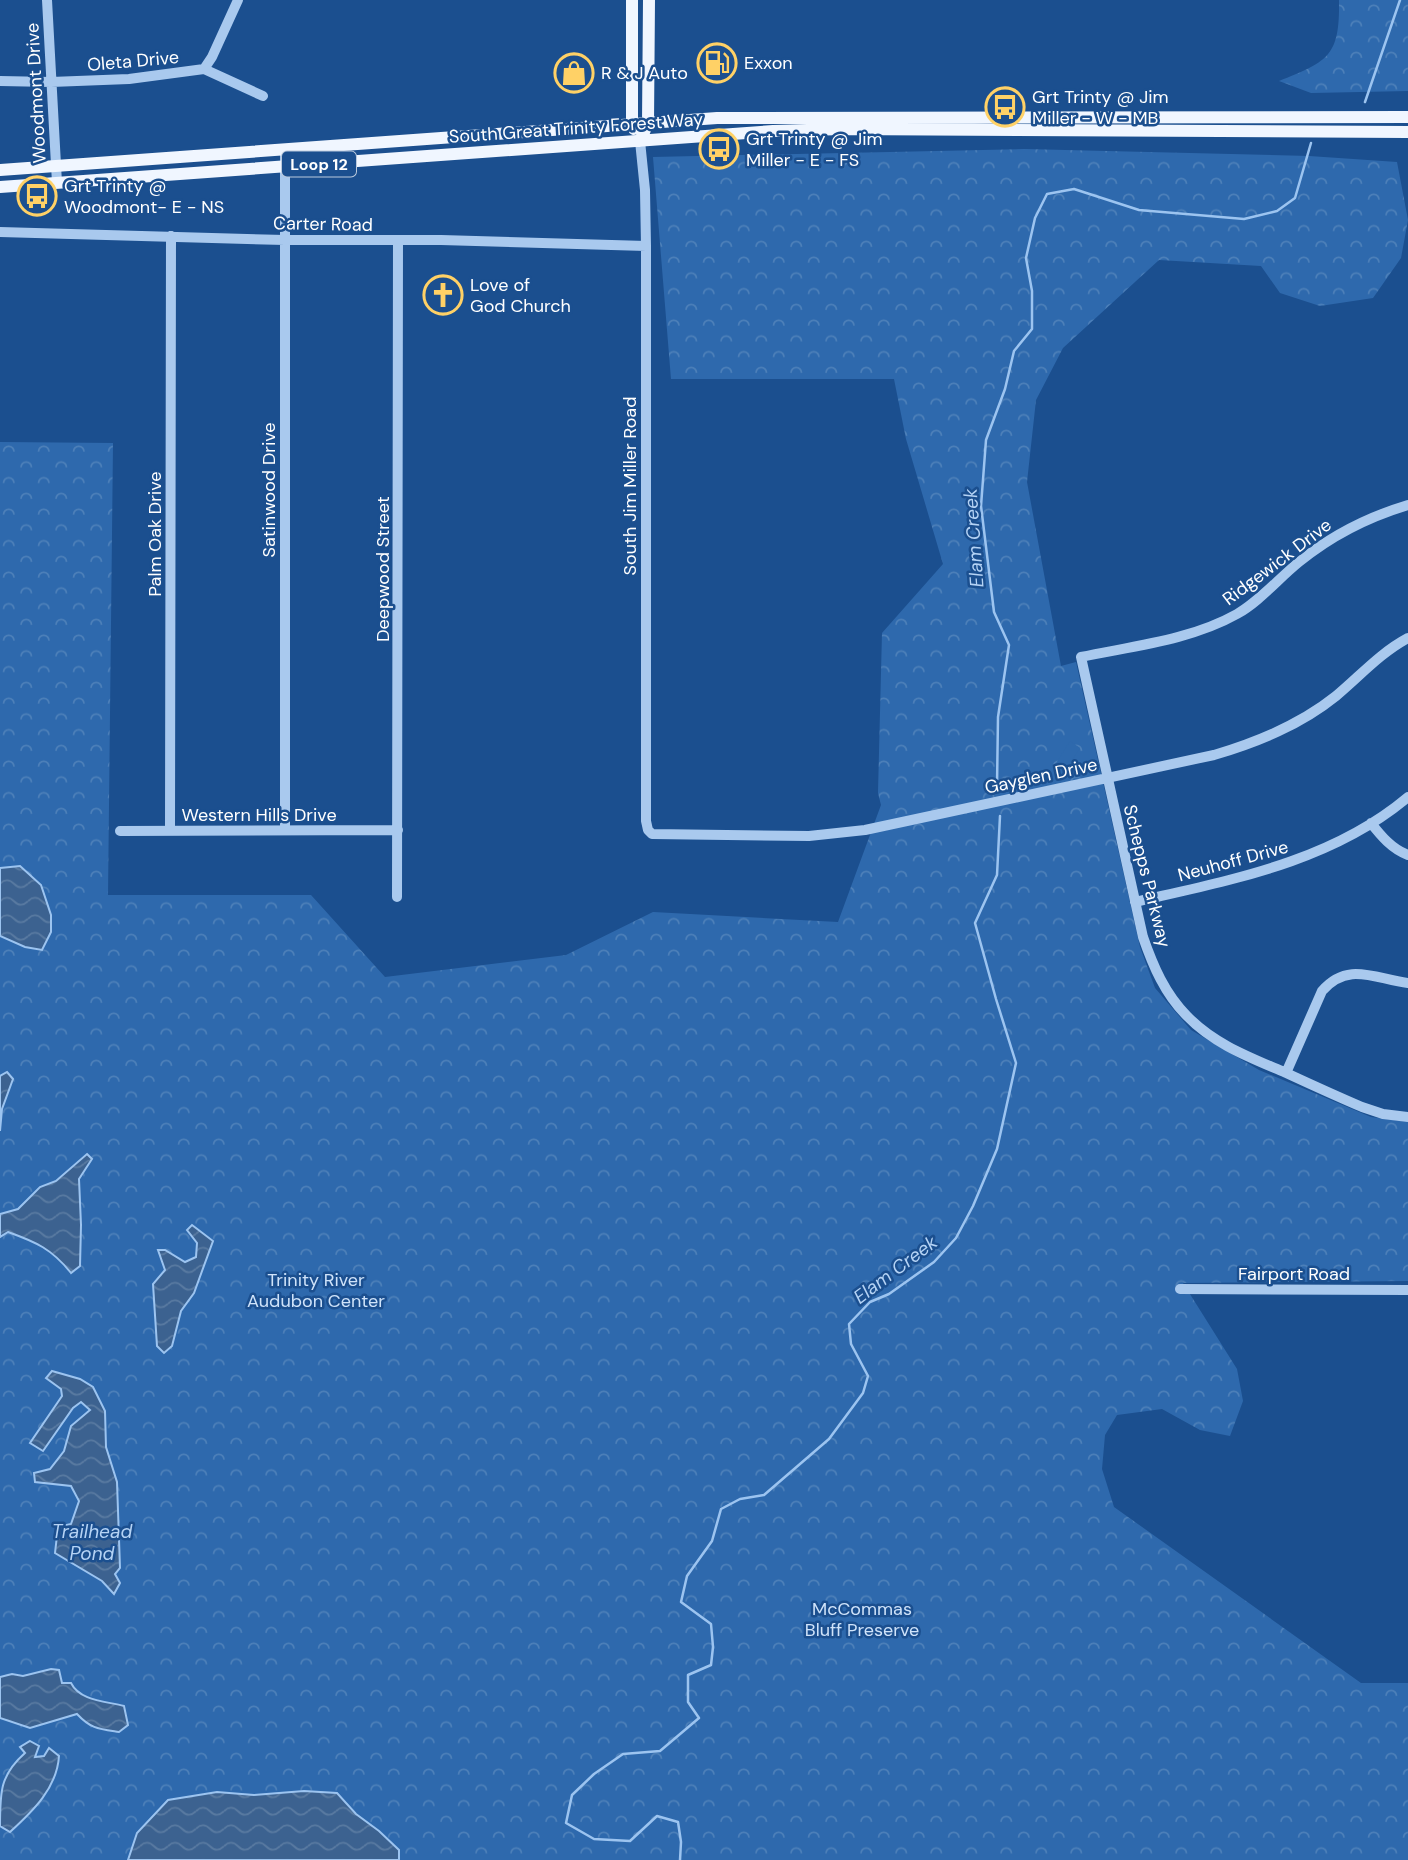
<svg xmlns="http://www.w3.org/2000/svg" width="1408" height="1860" font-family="'DM Sans',sans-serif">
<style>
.forest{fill:url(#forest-crowns)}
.pitch{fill:#2e69ad}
.water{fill:url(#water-waves);stroke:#9cc4f0;stroke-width:2}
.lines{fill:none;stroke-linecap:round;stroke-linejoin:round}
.stream{stroke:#9cc4f0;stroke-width:2.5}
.minor{stroke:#a9c9ee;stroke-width:10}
.major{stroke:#f0f6ff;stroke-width:12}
.labels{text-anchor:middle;stroke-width:5;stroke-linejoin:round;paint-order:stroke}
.shield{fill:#1b4f8f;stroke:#bbcadd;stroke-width:2}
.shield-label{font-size:16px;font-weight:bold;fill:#fff}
.street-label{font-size:18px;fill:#fff;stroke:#1b4f8f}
.poi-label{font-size:18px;fill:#fff;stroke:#1b4f8f;text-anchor:start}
.park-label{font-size:18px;fill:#cfe3fa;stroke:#1b4f8f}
.water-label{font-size:19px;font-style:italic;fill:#b5d3f5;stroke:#1b4f8f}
</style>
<defs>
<pattern id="forest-crowns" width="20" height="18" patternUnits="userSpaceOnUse" patternTransform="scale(1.75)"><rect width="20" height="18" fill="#2e69ad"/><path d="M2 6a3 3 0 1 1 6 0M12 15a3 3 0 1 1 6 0" fill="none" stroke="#4d80b9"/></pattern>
<pattern id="water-waves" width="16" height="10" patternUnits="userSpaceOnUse" patternTransform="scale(1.75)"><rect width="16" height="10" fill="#3c6290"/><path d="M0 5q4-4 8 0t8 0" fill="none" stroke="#597aa1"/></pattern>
</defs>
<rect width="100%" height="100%" fill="#1b4f8f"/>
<path class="forest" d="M 1339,0 L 1408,0 L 1408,91 L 1311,93 L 1279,81 C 1328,61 1340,57 1339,0 Z
M 1024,149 L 1309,156 L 1397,162 L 1408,220 L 1401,258 L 1373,298 L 1320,306 L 1280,293 L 1261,266 L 1159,260 L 1063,348 L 1036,400 L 1027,482 L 1061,666 L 1076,662 L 1140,947 L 1155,988 L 1191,1030 L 1259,1070 L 1371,1117 L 1408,1122 L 1408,1281 L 1183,1283 L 1237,1369 L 1243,1401 L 1230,1436 L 1200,1430 L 1162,1409 L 1117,1415 L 1105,1435 L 1102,1469 L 1114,1507 L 1361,1683 L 1408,1683 L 1408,1860 L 0,1860 L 0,442 L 113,443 L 108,895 L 311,895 L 385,977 L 566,955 L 653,912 L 838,922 L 881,805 L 878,793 L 882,633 L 943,564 L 906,439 L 894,379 L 671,379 L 653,157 Z"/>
<path class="pitch" d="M 1070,741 L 1080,748 L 1065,771 L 1055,765 Z"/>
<path class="water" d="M 20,866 L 41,885 L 51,915 L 51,932 L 42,950 L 25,947 L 0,936 L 0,868 Z
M 7,1072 L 13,1079 L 2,1109 L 0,1131 L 0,1076 Z
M 87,1154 L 92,1159 L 79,1179 L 81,1225 L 80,1266 L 71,1273 C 52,1249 36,1242 8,1232 L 0,1237 L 0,1214 L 18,1209 L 40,1187 L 56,1181 Z
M 192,1225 L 213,1241 L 194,1293 L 181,1311 L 172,1346 L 164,1353 L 157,1346 L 153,1284 L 165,1270 L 158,1250 L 165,1250 L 185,1262 L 196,1257 L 197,1243 L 187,1230 Z
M 52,1371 L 80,1379 L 93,1387 L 105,1411 L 106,1447 L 117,1482 L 120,1568 L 115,1574 L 120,1583 L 114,1594 L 102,1581 L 55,1553 L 58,1527 L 71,1524 L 79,1501 L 71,1486 L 35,1482 L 34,1473 L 50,1469 L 64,1451 L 71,1426 L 90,1410 L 81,1402 L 73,1408 L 43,1451 L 30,1443 L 62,1396 L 61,1389 L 46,1378 Z
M 51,1669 L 59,1670 L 62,1683 L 71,1683 C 80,1701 105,1701 124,1706 L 128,1725 L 119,1732 C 99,1729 91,1729 77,1714 L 30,1728 L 0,1718 L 0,1677 L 12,1674 L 23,1676 Z
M 30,1741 L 39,1746 L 35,1757 L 44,1756 L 49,1748 L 59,1756 C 57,1788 33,1811 10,1832 L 0,1826 C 0,1792 0,1775 25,1753 L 20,1747 Z
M 304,1791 L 337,1793 L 356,1814 L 379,1831 L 399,1850 L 399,1860 L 128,1860 L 137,1833 L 168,1800 L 217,1792 L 254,1795 Z"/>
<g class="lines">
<path class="stream" d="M 1365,102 L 1400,0
M 997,786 L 998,717 L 1009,645 L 994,612 L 981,506 L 986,440 L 1005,389 L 1014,351 L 1032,329 L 1032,291 L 1026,258 L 1035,218 L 1047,194 L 1074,189 L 1139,210 L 1244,219 L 1277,211 L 1295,198 L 1311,143
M 680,1860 L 681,1842 L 678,1822 L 657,1816 L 630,1841 L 594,1839 L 566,1823 L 572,1795 L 594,1774 L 623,1754 L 660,1751 L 699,1718 L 688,1702 L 688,1675 L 711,1665 L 713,1647 L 711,1624 L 681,1602 L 687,1576 L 712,1541 L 721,1509 L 740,1499 L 764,1495 L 829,1439 L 863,1393 L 868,1376 L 851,1344 L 849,1324 L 870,1302 L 889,1294 L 934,1262 L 956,1238 L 973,1206 L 997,1149 L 1016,1063 L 996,999 L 975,923 L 997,875 L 1000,816"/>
<path class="minor" d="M 47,0 L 57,183
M 204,69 L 212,57 L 238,0
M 0,81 L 51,82 L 129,79 L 204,69 L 263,96
M 640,141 L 645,190 L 646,246 L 646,821 L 648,830 L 652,834 L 809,836 L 865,830 L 1214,755 C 1258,742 1300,725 1336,696 C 1360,676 1380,653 1408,638
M 285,150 L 285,830
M 0,232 L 285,240 L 441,240 L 646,246
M 1408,505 C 1368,517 1332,535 1299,562 C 1278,579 1260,601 1237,614 C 1191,640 1133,646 1081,657 L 1143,937 C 1153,966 1165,994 1187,1016 C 1214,1044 1249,1057 1284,1072 C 1310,1084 1336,1096 1362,1107 L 1383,1114 L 1408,1117
M 1371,823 C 1381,836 1392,849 1408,855
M 120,831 L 398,830
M 170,831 L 171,236
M 397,897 L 398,241
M 1135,902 C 1230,880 1331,862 1408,797
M 1286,1073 L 1322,991 C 1348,961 1375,979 1408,983
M 1180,1289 L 1408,1290"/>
<path class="major" d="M 632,0 L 632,124 L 634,129
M 640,141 L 648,123 L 649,0
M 0,170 L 717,118 L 1408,117
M 0,187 L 773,131 L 842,129 L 1408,132"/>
</g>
<defs>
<g id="fuel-ring" transform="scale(2.0125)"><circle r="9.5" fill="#1b4f8f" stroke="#ffd166" stroke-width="1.5"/><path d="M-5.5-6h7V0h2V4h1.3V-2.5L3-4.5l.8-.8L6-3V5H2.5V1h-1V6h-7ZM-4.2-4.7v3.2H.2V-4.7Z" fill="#ffd166"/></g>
<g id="shop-ring" transform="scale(2.0125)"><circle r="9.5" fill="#1b4f8f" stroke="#ffd166" stroke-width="1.5"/><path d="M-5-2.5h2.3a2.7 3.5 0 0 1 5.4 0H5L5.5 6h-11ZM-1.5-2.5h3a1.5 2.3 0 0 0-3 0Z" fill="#ffd166"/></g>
<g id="bus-ring" transform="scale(2.0125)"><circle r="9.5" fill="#1b4f8f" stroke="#ffd166" stroke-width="1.5"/><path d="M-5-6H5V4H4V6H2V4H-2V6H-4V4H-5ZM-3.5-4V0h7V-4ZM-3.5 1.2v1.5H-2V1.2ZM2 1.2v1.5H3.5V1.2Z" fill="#ffd166"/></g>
<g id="church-ring" transform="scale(2.0125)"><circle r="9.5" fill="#1b4f8f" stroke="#ffd166" stroke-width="1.5"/><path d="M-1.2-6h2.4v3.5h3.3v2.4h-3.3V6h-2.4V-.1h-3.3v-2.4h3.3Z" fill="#ffd166"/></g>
</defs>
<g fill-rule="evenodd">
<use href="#fuel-ring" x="717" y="63"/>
<use href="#shop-ring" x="574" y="73"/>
<use href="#bus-ring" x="1005" y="107"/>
<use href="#bus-ring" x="719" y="149"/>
<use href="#bus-ring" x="37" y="196"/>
<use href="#church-ring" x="443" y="295"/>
</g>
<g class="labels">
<rect class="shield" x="282" y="151.5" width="74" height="25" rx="5"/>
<g class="shield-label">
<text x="319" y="170">Loop 12</text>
</g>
<g class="street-label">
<text transform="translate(133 61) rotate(-5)" y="6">Oleta Drive</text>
<text transform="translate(36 93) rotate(-93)" y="6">Woodmont Drive</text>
<text transform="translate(576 128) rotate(-4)" y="6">South Great Trinity Forest Way</text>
<text transform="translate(323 224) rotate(1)" y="6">Carter Road</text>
<text transform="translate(630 486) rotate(-90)" y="6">South Jim Miller Road</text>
<text transform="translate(269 490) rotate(-90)" y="6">Satinwood Drive</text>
<text transform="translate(155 534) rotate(-90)" y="6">Palm Oak Drive</text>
<text transform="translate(1277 562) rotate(-37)" y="6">Ridgewick Drive</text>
<text transform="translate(383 569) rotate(-90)" y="6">Deepwood Street</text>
<text transform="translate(1041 776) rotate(-12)" y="6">Gayglen Drive</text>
<text x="259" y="821">Western Hills Drive</text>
<text transform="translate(1233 861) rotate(-15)" y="6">Neuhoff Drive</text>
<text transform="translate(1147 876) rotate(76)" y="6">Schepps Parkway</text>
<text x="1294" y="1280">Fairport Road</text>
</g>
<g class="poi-label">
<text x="744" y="69">Exxon</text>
<text x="601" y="79">R &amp; J Auto</text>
<text x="1032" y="103">Grt Trinty @ Jim<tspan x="1032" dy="21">Miller - W - MB</tspan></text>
<text x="746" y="145">Grt Trinty @ Jim<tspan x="746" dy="21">Miller - E - FS</tspan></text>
<text x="64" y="192">Grt Trinty @<tspan x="64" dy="21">Woodmont- E - NS</tspan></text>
<text x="470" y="291">Love of<tspan x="470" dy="21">God Church</tspan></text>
</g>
<g class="park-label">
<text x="316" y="1286">Trinity River<tspan x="316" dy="21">Audubon Center</tspan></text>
<text x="862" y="1615">McCommas<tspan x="862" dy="21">Bluff Preserve</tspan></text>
</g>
<g class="water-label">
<text transform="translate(973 538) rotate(-94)" y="7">Elam Creek</text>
<text transform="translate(895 1269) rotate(-37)" y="7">Elam Creek</text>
<text x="92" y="1538">Trailhead<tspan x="92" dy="22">Pond</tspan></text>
</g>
</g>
</svg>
